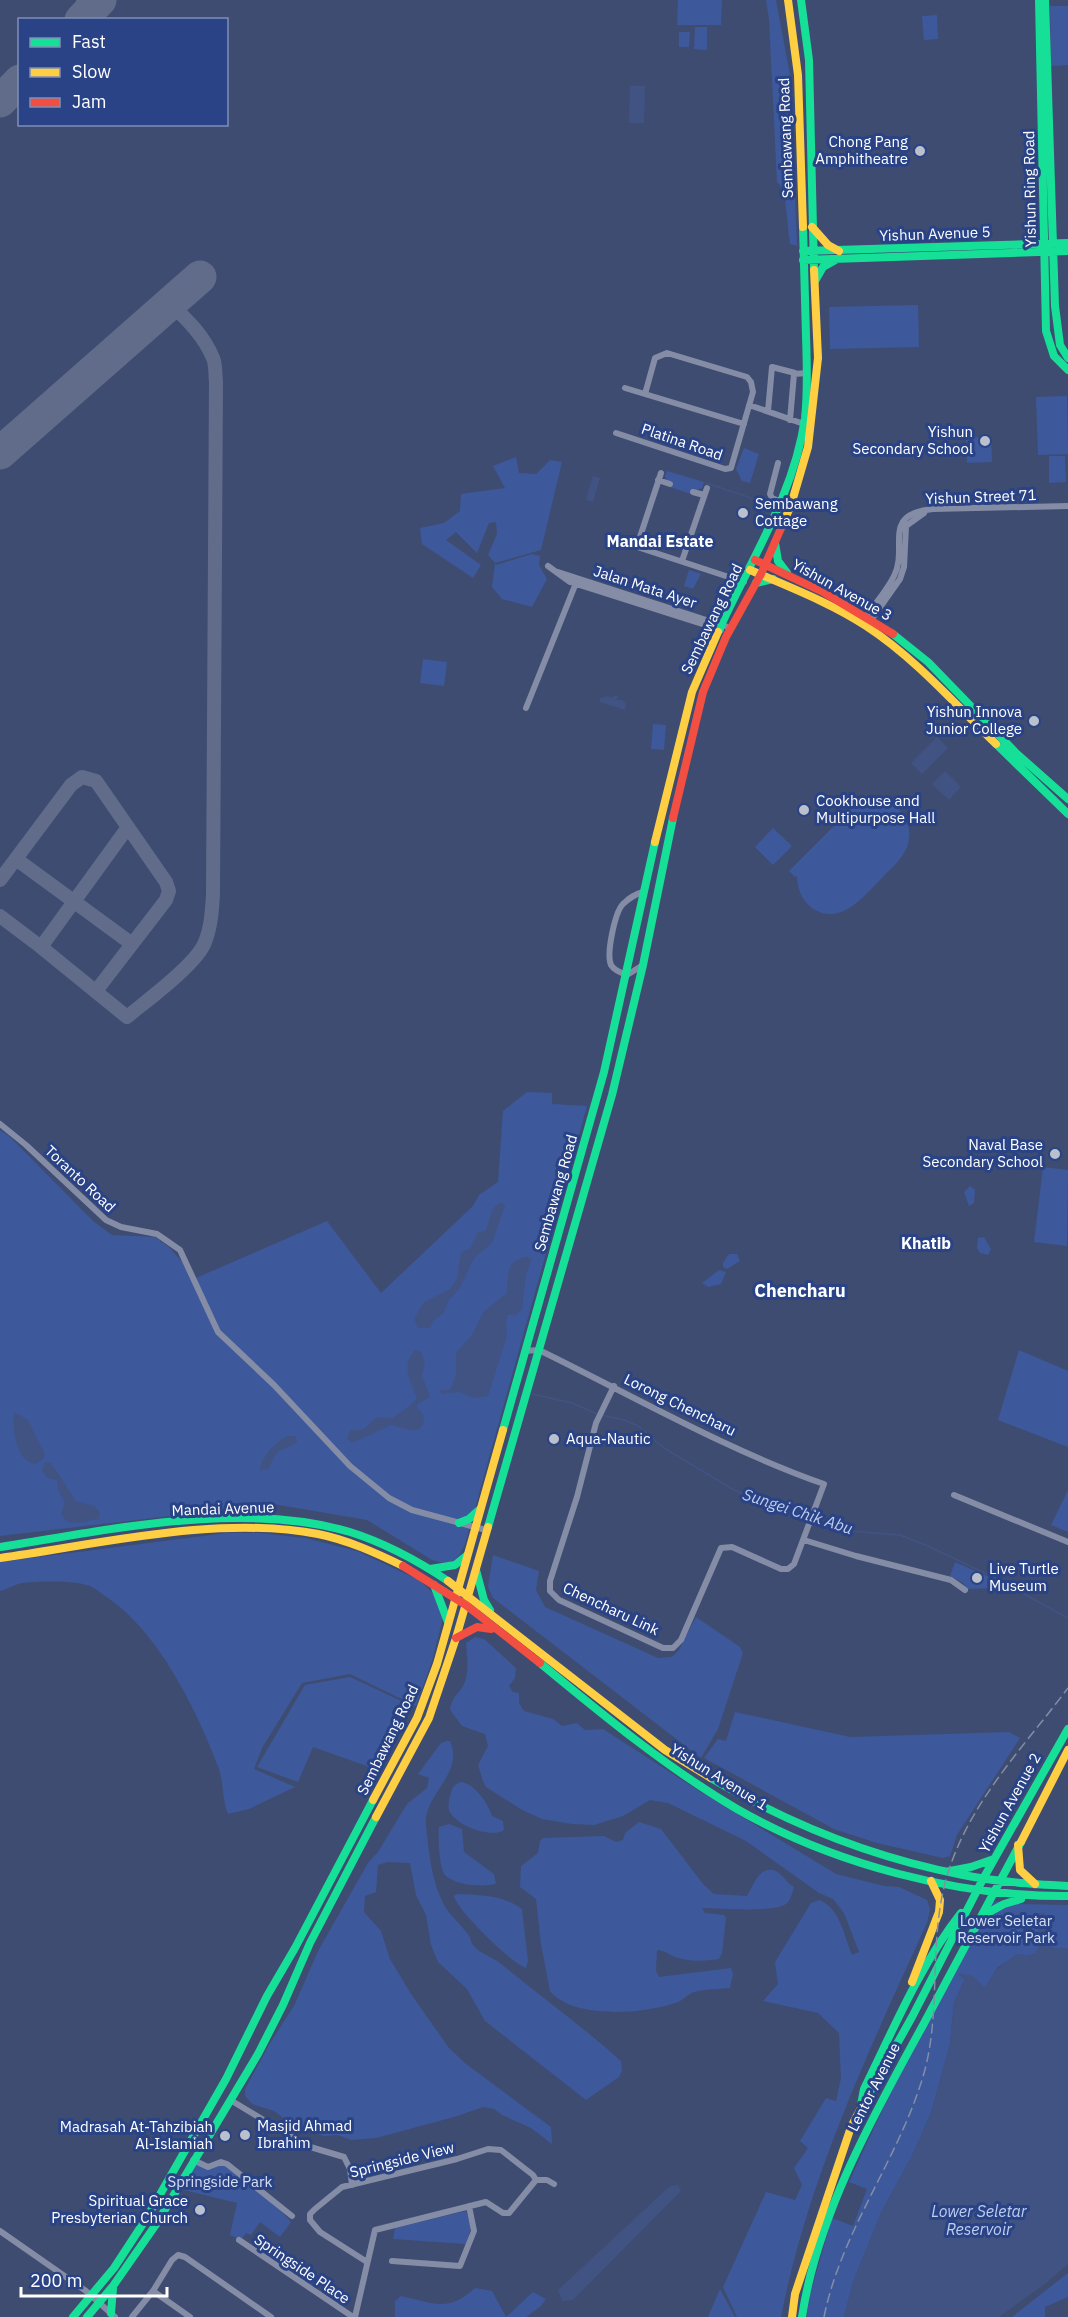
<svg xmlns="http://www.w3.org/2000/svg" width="1068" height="2317" font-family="'IBM Plex Sans',sans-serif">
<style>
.green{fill:#3d599b}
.water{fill:#415382}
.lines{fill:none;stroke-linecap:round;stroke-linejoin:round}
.stream{stroke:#415382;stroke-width:1.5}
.taxiway{stroke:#616c8b;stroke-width:14}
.runway{stroke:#616c8b;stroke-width:33}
.street{stroke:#858da6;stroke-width:6}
.fast{stroke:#16e098;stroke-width:8}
.slow{stroke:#ffcf43;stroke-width:8}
.jam{stroke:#f24e42;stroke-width:8}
.rail{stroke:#848da5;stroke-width:1.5;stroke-dasharray:10 4.5;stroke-linecap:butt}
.poi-dot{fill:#bbc0cd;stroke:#294386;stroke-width:2}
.labels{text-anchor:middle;stroke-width:6;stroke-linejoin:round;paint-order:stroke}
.street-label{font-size:15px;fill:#fff;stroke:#294386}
.poi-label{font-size:15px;fill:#fff;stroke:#294386;text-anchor:end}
.park-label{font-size:15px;fill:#d7e0f6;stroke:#294386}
.neighbourhood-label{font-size:16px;font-weight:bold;fill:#fff;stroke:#294386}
.water-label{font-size:16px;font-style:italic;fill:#bfceef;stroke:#294386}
.quarter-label{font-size:18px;font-weight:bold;fill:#fff;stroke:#294386}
</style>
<rect width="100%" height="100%" fill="#3e4c71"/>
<path class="green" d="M 678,0 L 722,0 L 721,25 L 677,25 Z
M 766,0 L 776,0 L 792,86 L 792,153 L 789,176 L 795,196 L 797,246 L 790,244 L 784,190 L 777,182 L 769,19 Z
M 1050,6 L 1068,6 L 1068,65 L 1051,66 Z
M 937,15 L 938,39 L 924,40 L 922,16 Z
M 695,27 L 707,27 L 707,50 L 694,49 Z
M 679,32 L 690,32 L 689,47 L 679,47 Z
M 918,305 L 919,347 L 830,349 L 829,307 Z
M 1067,396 L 1068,454 L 1038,455 L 1036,397 Z
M 991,437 L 992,462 L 967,463 L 966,438 Z
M 744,448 L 759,454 L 750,483 L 742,481 L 736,469 Z
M 1049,456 L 1065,456 L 1066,482 L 1049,483 Z
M 516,457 L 519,473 L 536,474 L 550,460 L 562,462 L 541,550 L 495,563 L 496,565 L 532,554 L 540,556 L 539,565 L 547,579 L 532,607 L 502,599 L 492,587 L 495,563 L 488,555 L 497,534 L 496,522 L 489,523 L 477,553 L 456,532 L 446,540 L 481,565 L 473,578 L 422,544 L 420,528 L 444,523 L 460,511 L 461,494 L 505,488 L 493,466 Z
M 667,471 L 704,482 L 702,488 L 697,490 L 693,489 L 691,494 L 670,487 L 672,482 L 667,481 L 665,476 Z
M 689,570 L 701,574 L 693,589 L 684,586 Z
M 423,659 L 447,662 L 444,686 L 420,683 Z
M 653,724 L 666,725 L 664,750 L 651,749 Z
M 866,794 L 871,799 L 870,801 C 898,798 916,820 907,847 C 902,860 890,869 881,879 C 863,897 840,927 812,908 C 802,901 797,888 797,876 L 795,877 L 789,871 Z
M 773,828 L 792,846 L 773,865 L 755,847 Z
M 527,1092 L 552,1093 L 552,1104 L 587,1106 L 465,1544 C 457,1562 451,1566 432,1560 L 367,1520 L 273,1504 L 0,1536 L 0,1130 L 9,1136 L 93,1221 L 112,1235 L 155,1237 L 170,1248 L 196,1278 L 327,1221 L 381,1293 L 473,1206 L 479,1195 L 498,1182 L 503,1111 Z
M 1043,1167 L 1068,1170 L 1067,1246 L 1034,1242 Z
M 970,1186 L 975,1190 L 974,1203 L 969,1206 L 964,1192 Z
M 984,1237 L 991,1249 L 988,1255 L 980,1253 L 977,1248 L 978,1238 Z
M 729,1254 L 737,1254 L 740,1261 L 727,1269 L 723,1267 L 723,1263 Z
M 719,1270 L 726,1272 L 721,1284 L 708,1287 L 702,1283 Z
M 1019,1350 L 1068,1371 L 1068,1447 L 998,1420 Z
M 1068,1490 L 1068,1532 L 1051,1525 Z
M 227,1533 L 259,1533 L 305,1538 L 357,1551 L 419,1580 L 433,1593 L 443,1618 L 432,1661 L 416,1706 L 350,1674 L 302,1683 L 262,1748 L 254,1769 L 295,1787 L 249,1809 L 228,1814 C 222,1800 224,1784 219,1769 C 198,1712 158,1630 105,1596 C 101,1593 95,1588 90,1586 C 75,1580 37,1581 22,1583 C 14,1585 7,1589 0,1591 L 0,1562 Z
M 493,1555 L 539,1571 L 536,1590 L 545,1607 L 658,1658 L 672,1657 L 679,1650 L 696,1617 L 740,1647 L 743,1653 L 718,1729 L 701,1758 L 493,1598 L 488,1587 Z
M 955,1562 L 989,1577 L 992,1588 L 968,1589 L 963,1583 L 950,1576 Z
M 475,1637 L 484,1639 L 516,1668 L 515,1678 L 509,1686 L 513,1692 L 519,1693 L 519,1703 L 524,1711 L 553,1719 L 562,1726 L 577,1723 L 585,1730 L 603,1729 L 696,1789 L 836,1874 L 884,1886 L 899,1887 L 927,1900 L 930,1909 L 927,1923 C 869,2050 808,2179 781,2317 L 737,2317 L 723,2287 L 766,2192 L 795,2200 L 802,2185 L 794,2168 L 808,2148 L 800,2141 L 826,2098 L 836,2101 L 841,2078 L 839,2033 L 818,2013 L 763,2001 L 778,1984 L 775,1962 L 811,1903 L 820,1900 C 840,1909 844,1935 852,1955 L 859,1952 L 844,1913 L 833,1899 L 819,1893 L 746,1841 L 668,1803 L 650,1800 L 623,1816 L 594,1825 L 572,1824 L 542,1819 L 524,1811 L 486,1787 L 483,1781 L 478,1765 L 488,1746 L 485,1734 L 462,1726 L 450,1710 C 452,1698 455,1697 461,1689 C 470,1678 467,1656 466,1643 Z
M 350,1677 L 410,1705 L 378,1770 L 313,1747 L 298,1782 L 257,1767 L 305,1685 Z
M 735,1712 L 850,1737 L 1009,1732 L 1020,1738 L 957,1835 L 950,1856 L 943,1858 L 877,1843 L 834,1829 L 704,1758 L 718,1739 L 726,1741 Z
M 447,1741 L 450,1741 C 465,1774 423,1794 426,1825 C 429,1852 431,1880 444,1905 C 451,1917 462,1925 470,1937 C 471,1940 471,1943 473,1945 C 479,1953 492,1957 500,1963 C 540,1996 582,2026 621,2061 L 622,2071 L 619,2077 L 586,2100 L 485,2021 L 467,1989 L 438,1962 L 431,1945 L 426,1915 L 416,1895 L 410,1863 L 388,1862 L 378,1865 L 376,1892 L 365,1896 L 364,1912 L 381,1931 L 390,1959 L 411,1994 L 449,2048 L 466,2064 L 551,2127 L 552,2144 L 531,2128 L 502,2115 L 494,2109 L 483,2107 L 454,2117 L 376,2138 L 351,2140 L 338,2135 L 324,2136 L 296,2127 L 274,2111 L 252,2104 L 245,2096 L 245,2089 L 269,2045 L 295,2004 L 318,1951 L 368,1863 L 378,1852 L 407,1804 L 427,1788 L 429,1778 L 418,1774 L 441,1743 Z
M 461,1782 C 475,1784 488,1803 492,1816 L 503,1821 L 504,1830 C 491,1839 454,1825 449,1810 C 448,1806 449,1800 450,1796 C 452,1788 453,1785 461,1782 Z
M 639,1822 L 661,1829 L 703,1884 L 714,1894 L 747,1896 C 753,1886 760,1864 776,1871 C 783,1875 787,1883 794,1887 C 792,1893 791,1900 786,1904 C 772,1913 720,1908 702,1908 L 705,1913 L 724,1915 L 726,1918 L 722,1953 L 719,1959 C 704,1961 689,1962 675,1957 C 668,1954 665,1950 657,1950 L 656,1971 L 659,1977 L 731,1968 L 733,1974 L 730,1988 C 719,1989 705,1989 694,1992 C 688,1994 683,2000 678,2002 C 646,2014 574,2020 550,1991 L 541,1944 L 536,1899 L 520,1887 L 521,1866 L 538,1853 L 540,1841 L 543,1838 L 604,1836 L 616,1842 L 623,1840 L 625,1833 Z
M 449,1824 L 462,1829 L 464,1852 L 494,1874 L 496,1884 C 482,1887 456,1886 445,1875 C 439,1868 438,1837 439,1827 Z
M 457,1894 C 479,1895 504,1895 522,1909 L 528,1961 L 526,1968 C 512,1964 456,1909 454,1896 Z
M 992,1901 L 1019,1904 L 1068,1905 L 1068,1948 L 1058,1949 L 1040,1944 L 1035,1954 L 1026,1956 L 1018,1954 L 998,1967 L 985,1988 L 970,1977 L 958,1974 L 965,1979 L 954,2003 L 950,2044 L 931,2113 L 912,2156 L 881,2213 L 853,2282 L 844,2317 L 807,2317 L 809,2298 L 832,2218 L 853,2226 L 867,2189 L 849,2182 C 892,2086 941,1993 992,1901 Z
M 193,2160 L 209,2169 L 221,2162 L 272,2201 L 291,2222 L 280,2237 L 260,2222 L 251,2235 L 246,2233 L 241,2240 L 230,2235 L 237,2203 L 180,2189 Z
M 466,2211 L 471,2227 L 466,2244 L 393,2239 L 395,2228 Z
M 1068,2273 L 1068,2297 L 1045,2307 L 1045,2317 L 1012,2317 Z
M 475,2288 L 492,2291 L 506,2317 L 533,2292 L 546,2299 L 541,2306 L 526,2317 L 395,2317 L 395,2301 L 401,2296 C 433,2303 448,2313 475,2288 Z
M 720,2289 L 735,2317 L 708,2317 Z"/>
<path class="water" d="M 630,86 L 645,86 L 644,123 L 629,123 Z
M 593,476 L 600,478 L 593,502 L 586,500 Z
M 614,695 L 618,696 L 617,700 L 622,700 L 626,704 L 625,710 L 600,702 L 600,698 L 608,696 L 612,698 Z
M 937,737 L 948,748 L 922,774 L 911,763 Z
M 945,771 L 961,787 L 949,800 L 932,784 Z
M 499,1203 L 505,1204 L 504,1209 L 492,1243 L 474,1258 L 460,1288 L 448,1301 L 444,1313 L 434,1320 L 430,1328 L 418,1328 L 414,1319 L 424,1302 L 450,1289 L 457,1279 L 461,1252 L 470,1249 L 478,1232 L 485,1231 C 492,1219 487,1213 499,1203 Z
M 526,1257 L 532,1259 L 526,1274 L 522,1309 L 516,1315 L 508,1315 L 506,1322 L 507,1336 L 488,1396 L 474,1398 L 459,1392 L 442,1394 L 440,1390 L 450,1390 L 456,1375 L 456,1353 L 472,1335 L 484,1311 L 506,1294 C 510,1276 503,1262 526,1257 Z
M 415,1350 L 421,1352 L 425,1362 L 422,1376 L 430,1397 L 418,1404 L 417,1407 L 424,1416 L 423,1425 L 418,1430 L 410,1430 L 391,1425 L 352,1443 L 347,1439 L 349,1432 L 352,1430 C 370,1431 365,1424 378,1417 L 393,1418 C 401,1411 410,1407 417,1398 C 411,1383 400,1366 415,1350 Z
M 14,1412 L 28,1420 L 45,1454 L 44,1458 L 36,1464 C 16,1463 12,1428 14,1412 Z
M 289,1436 L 296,1436 L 297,1443 C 280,1452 277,1447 269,1469 L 260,1470 C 260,1458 277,1439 289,1436 Z
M 45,1462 L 51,1463 L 76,1501 L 94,1506 L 100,1512 L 99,1519 C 85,1521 69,1529 61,1514 L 65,1502 L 58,1490 L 57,1480 L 47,1478 L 42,1470 Z
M 1041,1913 L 1045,1913 L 1049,1947 L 1058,1949 L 1068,1948 L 1068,2264 L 1045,2284 L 999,2317 L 844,2317 L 853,2282 L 881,2213 L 912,2156 L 931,2113 L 950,2044 L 954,2003 L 965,1979 L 958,1973 L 973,1976 L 985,1988 C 993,1972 1002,1963 1018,1954 L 1026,1956 L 1035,1954 L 1040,1944 L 1037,1914 Z
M 678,2185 L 681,2191 L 573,2300 L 562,2301 L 558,2290 L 670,2186 Z"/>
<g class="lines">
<path class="stream" d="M 706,483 L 769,504
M 532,1394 L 572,1403 L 597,1414
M 601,1415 L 624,1420 L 638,1426 L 664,1448 L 734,1490 L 772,1506 L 810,1518
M 814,1520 L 850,1531 L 900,1535 L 928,1546 L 993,1577 L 1068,1618"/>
<path class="taxiway" d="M 83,17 L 83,0
M 16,859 L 132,944
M 0,880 L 71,785 L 82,777 L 96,781 L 166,882 L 169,891 L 166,900 L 96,991
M 0,916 L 41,947 L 127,1017 C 146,1001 197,964 205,942 C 211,927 212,911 213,895 L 216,382 C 215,374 216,365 213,358 C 204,336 187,319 170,304
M 41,947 L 128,827"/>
<path class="runway" d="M 81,20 L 100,0
M 0,101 L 20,81
M 0,453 L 200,277"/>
<path class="street" d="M 625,388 L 744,424
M 749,405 L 804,424
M 768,411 L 772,367 L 795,373
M 790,420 L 794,374 L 807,373
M 616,433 L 725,469 L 731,468 L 753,392 L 751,382 L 747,377 L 667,353 L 655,358 L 645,394
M 778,463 L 770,494 L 772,498 L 781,502
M 658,480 L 670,484
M 693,492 L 704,495
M 616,540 L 744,582
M 637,546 L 661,473
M 682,561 L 707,488
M 548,566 L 570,582 L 721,630
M 558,572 L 731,628
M 861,622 C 872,608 886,592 894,576 C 909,547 880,514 933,509 L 1068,506
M 869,623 L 900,579 L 904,567 L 906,526 L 924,513
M 526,708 L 576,583
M 643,965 L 627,975 C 621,973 614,970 611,965 C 606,954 615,912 623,904 C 628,899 636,894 643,892
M 0,1124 L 26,1145 L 106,1220 L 121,1227 L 157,1234 L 180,1250 L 218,1332 L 274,1385 L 350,1466 L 389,1498 L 412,1510 L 486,1530
M 525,1351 L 538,1350 L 543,1352 C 635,1397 727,1450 824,1484 L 794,1564 L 788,1569 L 781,1569 L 732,1547 L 721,1548 L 681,1640 L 673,1648 L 663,1648 L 559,1600 L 550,1591 L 550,1581 L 577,1497 L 596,1423 L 614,1386
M 954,1495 L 1068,1542
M 804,1540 L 856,1556 L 951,1580 L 965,1590
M 232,2101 L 307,2146 L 344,2157 L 350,2169 L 352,2185
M 193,2160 L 208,2167 L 221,2162 L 227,2164 L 292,2216
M 536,2180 L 547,2180 L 554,2184
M 0,2231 L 86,2291 L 115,2317
M 239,2240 L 353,2317
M 392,2261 L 460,2266 L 474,2231 L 469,2206
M 367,2262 L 320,2232 L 310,2220 L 310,2214 L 315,2209 L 342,2187 L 457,2159 L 488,2149 L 501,2150 L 533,2175 L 536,2180
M 153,2291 L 190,2317
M 132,2317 L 153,2291 L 172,2260 L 178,2255 L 185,2257 L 271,2317
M 355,2317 L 375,2230 L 486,2202 L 503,2213 L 509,2213 L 536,2180"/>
<path class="fast" d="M 801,0 L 809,60 L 814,270
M 1039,0 L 1046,331 L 1054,356 L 1068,370
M 1045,0 L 1055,306 L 1060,345 L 1068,358
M 803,251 L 1068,243
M 803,260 L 1068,251
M 815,281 L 823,267 L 839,258
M 775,543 L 778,561 L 787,573
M 756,583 L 773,579
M 718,632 C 749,562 794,496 805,418 C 808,391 807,363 806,336 C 805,300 804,264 803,227
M 893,634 L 928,662 L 1017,754 L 1068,799
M 996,744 L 1068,814
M 503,1430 L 604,1072 L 655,842
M 459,1523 L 469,1519 L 479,1510
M 488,1527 L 612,1095 L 643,965 L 673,818
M 0,1547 C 110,1530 240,1500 350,1532 C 385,1543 418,1561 448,1581
M 430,1569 L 455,1565 L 466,1556
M 476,1570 L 484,1600 L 490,1610
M 434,1585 L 448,1622
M 540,1663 C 603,1715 667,1768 737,1809 C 833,1864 958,1897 1068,1896
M 711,1778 C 789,1824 874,1858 963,1875 C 998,1882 1033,1884 1068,1886
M 950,1871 L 971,1867 L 994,1859
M 984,1915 L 1004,1904 L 1021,1899
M 865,2101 L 912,2017 L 983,1879 L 1068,1729
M 861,2105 L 864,2089 C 893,2030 920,1965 961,1913
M 111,2313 L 113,2288
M 73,2317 L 114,2268 L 146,2219 L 226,2079 L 267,1996 L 295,1948 L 373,1800
M 87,2317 L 113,2286 L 157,2223 L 258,2054 L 283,2005 L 310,1943 L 376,1817
M 802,2317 C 817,2216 873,2116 922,2027 C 955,1966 988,1904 1021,1842"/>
<path class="slow" d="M 788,0 L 798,75 L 803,227
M 812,227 L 828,245 L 839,251
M 782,526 L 791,505 L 808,447 L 818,358 L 814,270
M 750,570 C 789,587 831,603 866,626 C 915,658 955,704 996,744
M 655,842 L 692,692 L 718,632
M 0,1558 C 100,1544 218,1515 318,1534 C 348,1540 376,1553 403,1566
M 448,1581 L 665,1750 L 711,1778
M 373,1800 L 417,1718 L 437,1664 L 503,1430
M 376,1817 L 429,1718 L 456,1638 L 488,1527
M 1021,1842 L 1068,1750
M 1018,1845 L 1020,1870 L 1035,1884
M 912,1982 L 939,1912 L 940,1900 L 931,1881
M 792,2317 L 795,2294 L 851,2127 L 865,2101"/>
<path class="jam" d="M 755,560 L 823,592 L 893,634
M 673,818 L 703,692 L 726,637 L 761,574 L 782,526
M 403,1566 L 466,1605 L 540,1663
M 456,1638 L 477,1627 L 491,1629"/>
<path class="rail" d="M 824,2317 C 841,2233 895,2164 921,2083 C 940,2026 931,1967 940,1908 C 953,1819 1016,1757 1068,1688"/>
</g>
<g class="poi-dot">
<circle cx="920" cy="151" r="6"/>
<circle cx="985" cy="441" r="6"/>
<circle cx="743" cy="513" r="6"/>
<circle cx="1034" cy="721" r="6"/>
<circle cx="804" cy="810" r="6"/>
<circle cx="1055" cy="1154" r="6"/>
<circle cx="554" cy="1439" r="6"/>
<circle cx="977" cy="1578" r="6"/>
<circle cx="245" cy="2135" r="6"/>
<circle cx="225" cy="2136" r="6"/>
<circle cx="200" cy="2210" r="6"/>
</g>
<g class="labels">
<g class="street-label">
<text transform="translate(786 138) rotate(-92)" y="5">Sembawang Road</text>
<text transform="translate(1030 189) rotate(-91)" y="5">Yishun Ring Road</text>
<text transform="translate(935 234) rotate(-2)" y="5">Yishun Avenue 5</text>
<text transform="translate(682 442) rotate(19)" y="5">Platina Road</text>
<text transform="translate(981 497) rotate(-2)" y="5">Yishun Street 71</text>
<text transform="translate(645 587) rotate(18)" y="5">Jalan Mata Ayer</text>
<text transform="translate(842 590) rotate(29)" y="5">Yishun Avenue 3</text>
<text transform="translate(712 619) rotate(-64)" y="5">Sembawang Road</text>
<text transform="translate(80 1179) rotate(43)" y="5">Toranto Road</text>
<text transform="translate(556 1193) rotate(-74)" y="5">Sembawang Road</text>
<text transform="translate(680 1405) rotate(26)" y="5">Lorong Chencharu</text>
<text transform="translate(223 1509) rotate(-2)" y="5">Mandai Avenue</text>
<text transform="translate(611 1609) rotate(25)" y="5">Chencharu Link</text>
<text transform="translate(388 1740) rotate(-64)" y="5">Sembawang Road</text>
<text transform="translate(719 1777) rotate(32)" y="5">Yishun Avenue 1</text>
<text transform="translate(1010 1803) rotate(-61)" y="5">Yishun Avenue 2</text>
<text transform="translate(874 2087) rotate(-63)" y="5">Lentor Avenue</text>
<text transform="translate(402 2160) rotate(-14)" y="5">Springside View</text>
<text transform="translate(302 2269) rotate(34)" y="5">Springside Place</text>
</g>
<g class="poi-label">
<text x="908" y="147">Chong Pang<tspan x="908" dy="17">Amphitheatre</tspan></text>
<text x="973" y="437">Yishun<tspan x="973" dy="17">Secondary School</tspan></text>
<text x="755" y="509" text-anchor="start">Sembawang<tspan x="755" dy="17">Cottage</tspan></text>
<text x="1022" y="717">Yishun Innova<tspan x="1022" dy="17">Junior College</tspan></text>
<text x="816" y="806" text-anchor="start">Cookhouse and<tspan x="816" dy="17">Multipurpose Hall</tspan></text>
<text x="1043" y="1150">Naval Base<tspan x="1043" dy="17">Secondary School</tspan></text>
<text x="566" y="1444" text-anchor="start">Aqua-Nautic</text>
<text x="989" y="1574" text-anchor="start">Live Turtle<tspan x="989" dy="17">Museum</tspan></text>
<text x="257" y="2131" text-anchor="start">Masjid Ahmad<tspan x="257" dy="17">Ibrahim</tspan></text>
<text x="213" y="2132">Madrasah At-Tahzibiah<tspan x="213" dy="17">Al-Islamiah</tspan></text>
<text x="188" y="2206">Spiritual Grace<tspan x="188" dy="17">Presbyterian Church</tspan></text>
</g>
<g class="park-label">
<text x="1006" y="1926">Lower Seletar<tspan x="1006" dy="17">Reservoir Park</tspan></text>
<text x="220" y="2187">Springside Park</text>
</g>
<g class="neighbourhood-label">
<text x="660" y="547">Mandai Estate</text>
<text x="926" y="1249">Khatib</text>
</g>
<g class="water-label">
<text transform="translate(798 1511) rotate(18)" y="6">Sungei Chik Abu</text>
<text x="979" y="2217">Lower Seletar<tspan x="979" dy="18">Reservoir</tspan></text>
</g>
<g class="quarter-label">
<text x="800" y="1297">Chencharu</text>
</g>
</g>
<rect x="18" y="18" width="210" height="108" fill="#294386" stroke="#7f8eb6" stroke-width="1.5"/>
<rect x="30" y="38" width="30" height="9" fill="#16e098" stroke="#7f8eb6" stroke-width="1.5"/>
<text x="72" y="48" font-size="18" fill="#ffffff">Fast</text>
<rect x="30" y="68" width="30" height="9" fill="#ffcf43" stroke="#7f8eb6" stroke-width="1.5"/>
<text x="72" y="78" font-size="18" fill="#ffffff">Slow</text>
<rect x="30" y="98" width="30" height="9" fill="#f24e42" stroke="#7f8eb6" stroke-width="1.5"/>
<text x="72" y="108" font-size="18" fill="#ffffff">Jam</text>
<path d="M21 2287v9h146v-9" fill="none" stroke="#ffffff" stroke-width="3"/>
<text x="30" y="2287" font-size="18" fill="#ffffff" stroke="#294386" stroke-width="4.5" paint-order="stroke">200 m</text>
</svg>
